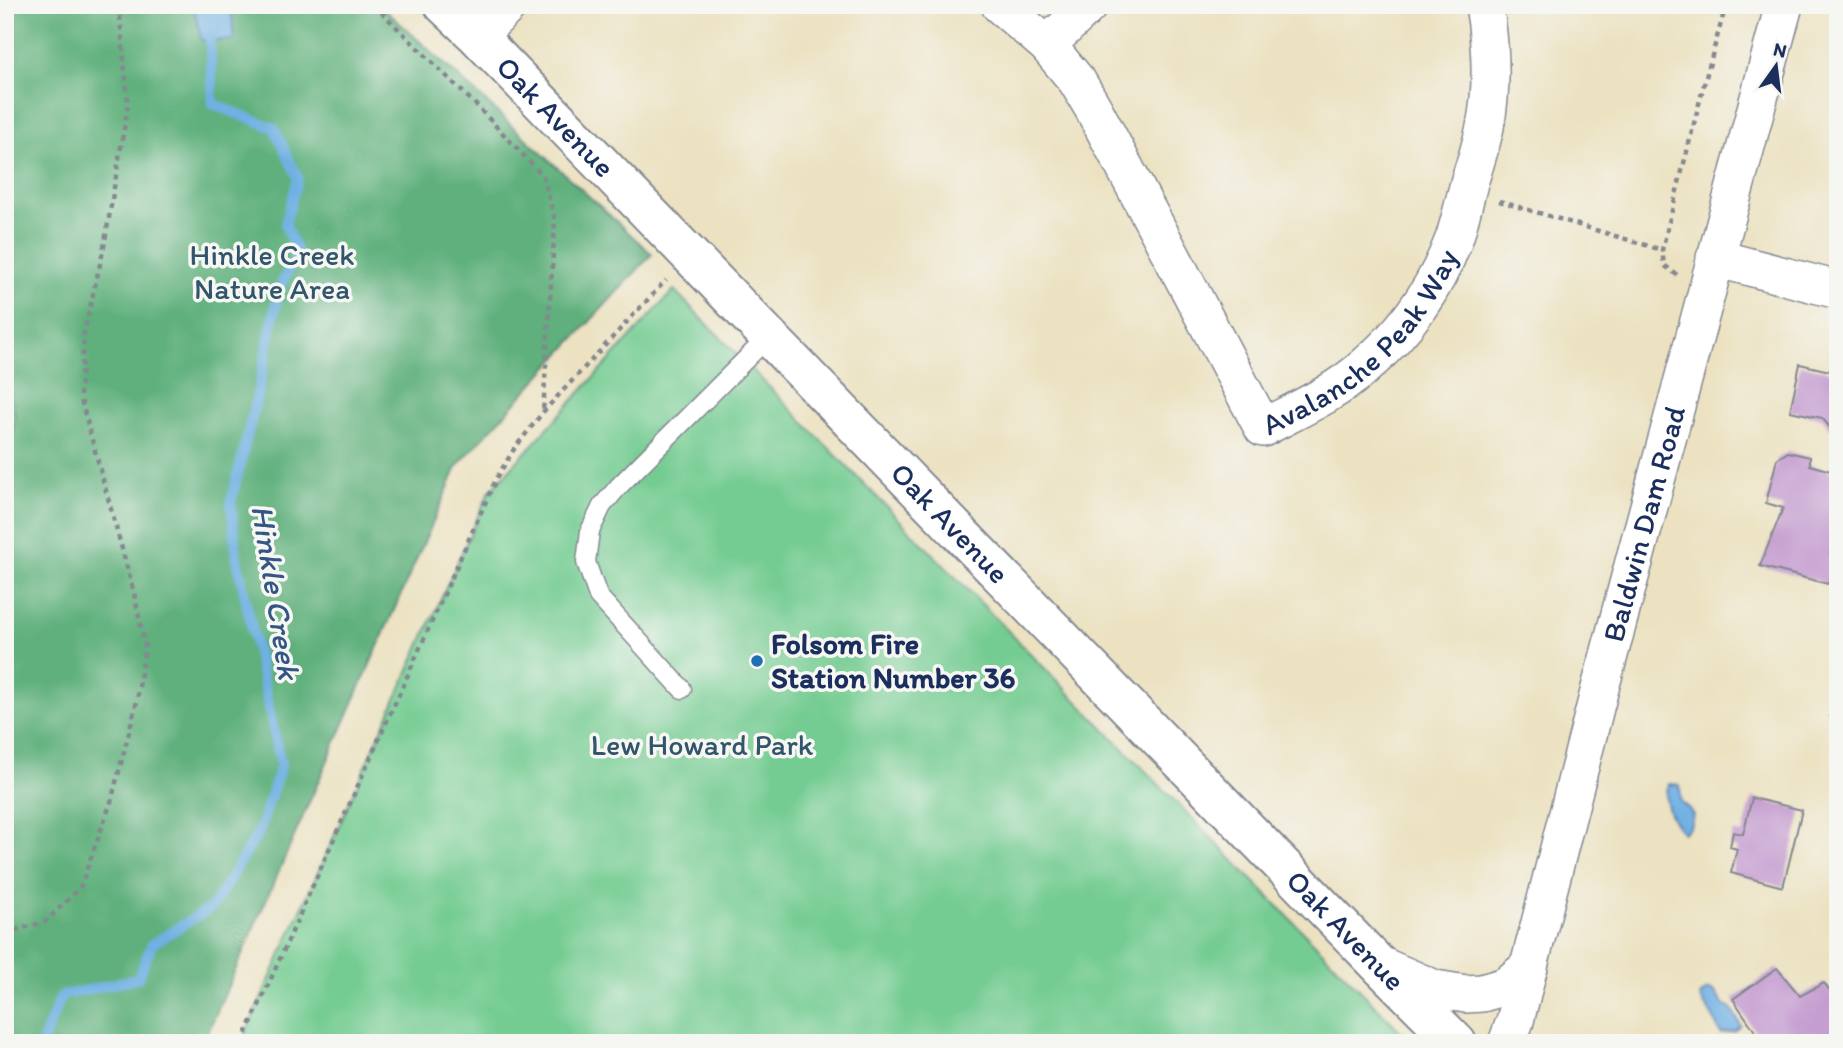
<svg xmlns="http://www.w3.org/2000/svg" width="1843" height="1048" font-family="Itim,sans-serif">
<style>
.green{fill:#74cc92;stroke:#487e78;stroke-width:2}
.forest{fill:#5fb07c;stroke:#3d706d;stroke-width:2}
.water{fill:#6fb0e3;stroke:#4570a0;stroke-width:2}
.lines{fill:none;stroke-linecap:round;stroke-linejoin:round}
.stream{stroke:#6fb0e3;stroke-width:10}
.building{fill:#c196ce}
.lane-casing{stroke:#848890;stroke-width:21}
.street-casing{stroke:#848890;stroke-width:40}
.secondary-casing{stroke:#848890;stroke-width:42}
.path{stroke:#848890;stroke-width:4.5;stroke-dasharray:5 5;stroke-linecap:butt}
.lane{stroke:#fff;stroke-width:18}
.street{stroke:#fff;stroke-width:37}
.secondary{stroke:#fff;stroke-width:38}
.poi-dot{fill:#1f6fb2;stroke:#f6f6f2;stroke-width:2.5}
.labels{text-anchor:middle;stroke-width:7;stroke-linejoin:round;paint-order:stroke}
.street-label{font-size:30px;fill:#1b2f5e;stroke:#f6f6f2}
.park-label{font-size:30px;fill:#31566b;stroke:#f6f6f2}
.poi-label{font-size:30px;font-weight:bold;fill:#1b2f5e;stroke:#f6f6f2;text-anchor:start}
.water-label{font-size:32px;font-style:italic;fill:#345686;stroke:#f6f6f2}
</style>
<rect width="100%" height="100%" fill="#f6f6f2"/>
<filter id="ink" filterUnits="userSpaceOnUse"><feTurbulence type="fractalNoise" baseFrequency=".0143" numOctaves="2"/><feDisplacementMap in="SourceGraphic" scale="14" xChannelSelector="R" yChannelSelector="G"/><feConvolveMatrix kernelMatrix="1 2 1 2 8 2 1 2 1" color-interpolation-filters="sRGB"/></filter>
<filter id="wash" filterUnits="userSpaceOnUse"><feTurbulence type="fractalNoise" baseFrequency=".00686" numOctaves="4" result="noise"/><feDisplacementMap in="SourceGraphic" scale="28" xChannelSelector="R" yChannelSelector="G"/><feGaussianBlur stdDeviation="1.57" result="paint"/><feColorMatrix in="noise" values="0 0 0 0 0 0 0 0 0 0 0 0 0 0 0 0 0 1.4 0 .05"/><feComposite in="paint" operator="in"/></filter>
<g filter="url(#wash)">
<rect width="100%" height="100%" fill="#ece2c1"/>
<path class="green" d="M 674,290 L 1412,1043 L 241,1043 L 489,492 Z
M 5,360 L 15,415 L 5,501 Z"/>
<path class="forest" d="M 5,5 L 380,5 L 652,254 L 458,465 L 203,1043 L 5,1043 L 5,501 L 15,415 L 5,360 Z"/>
<path class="water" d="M 193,5 L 231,5 L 234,40 L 202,41 Z
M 1668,784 L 1680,785 L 1681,802 L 1689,809 L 1693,815 L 1690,827 L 1683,833 C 1671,821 1662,801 1668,784 Z
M 1707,990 L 1714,991 L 1724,1006 L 1731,1008 L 1741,1026 L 1735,1031 L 1721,1034 C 1717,1028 1715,1023 1713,1017 C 1709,1008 1703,1006 1700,996 Z"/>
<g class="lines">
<path class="stream" d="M 42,1043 L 61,996 L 138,978 L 152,944 L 212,907 L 259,832 L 281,765 L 237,559 L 231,502 L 259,388 L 279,289 L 297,253 L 285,224 L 298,178 L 274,128 L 213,104 L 208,5"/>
</g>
<g id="blocks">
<path class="building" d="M 1800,364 L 1838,373 L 1838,437 L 1822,418 L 1790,411 Z
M 1788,452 L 1810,457 L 1810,465 L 1838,473 L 1838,523 L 1830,553 L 1837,555 L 1828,584 L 1760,566 L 1783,508 L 1766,503 L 1777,459 Z
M 1838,712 L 1838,732 L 1830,716 Z
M 1752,798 L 1802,810 L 1783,887 L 1731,873 L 1737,849 L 1730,847 L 1733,832 L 1743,834 Z
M 1777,968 L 1800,996 L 1824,983 L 1838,1002 L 1838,1030 L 1820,1043 L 1763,1043 L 1733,999 Z"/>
</g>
</g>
<g filter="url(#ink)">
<use href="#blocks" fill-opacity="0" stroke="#848890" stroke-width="2"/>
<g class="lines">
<g class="lane-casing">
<path id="lane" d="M 682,689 L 598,596 L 586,562 L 590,531 L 602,506 L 619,486 L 768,337"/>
</g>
<g class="street-casing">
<g id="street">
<path id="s1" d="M 1000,5 L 1047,45 L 1077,81 L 1093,108 L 1263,428 C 1296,410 1334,394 1363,368 C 1404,333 1435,290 1454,239 C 1460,221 1464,202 1469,183 C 1475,164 1481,146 1485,127 C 1493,86 1491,45 1484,5"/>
<path d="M 477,36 L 509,5"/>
<path d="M 1047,45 L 1089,5"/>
<path d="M 1715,258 L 1838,290"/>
<path d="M 1382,966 L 1435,989 L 1466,994 L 1482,993 L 1506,986 L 1529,967"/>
<path id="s2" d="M 1507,1043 L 1515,1021 L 1599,692 L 1784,5"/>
</g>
</g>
<g class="secondary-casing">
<g id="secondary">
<path id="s3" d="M 444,5 L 477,36 L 1380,966 L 1457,1043"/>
</g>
</g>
<path class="path" d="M 374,5 L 476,105 L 543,176 L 555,220 L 543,412
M 1499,201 L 1662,250
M 1677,275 L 1664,265 L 1662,250 L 1703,88 L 1726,5
M 5,933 L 45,922 L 80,888 L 111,802 L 137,701 L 145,646 L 134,593 L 80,396 L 84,333 L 104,247 L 128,105 L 119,5
M 242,1043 L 496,479 L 514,449 L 543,412 L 666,280"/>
<use href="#lane" class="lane"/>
<use href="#street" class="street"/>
<use href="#secondary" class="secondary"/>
</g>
</g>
<circle class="poi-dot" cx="757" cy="661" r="7"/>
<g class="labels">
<g class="street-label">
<text dy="10" stroke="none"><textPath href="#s3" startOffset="158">Oak Avenue</textPath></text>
<text dy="10" stroke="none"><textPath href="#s1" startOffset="635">Avalanche Peak Way</textPath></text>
<text dy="10" stroke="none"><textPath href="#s3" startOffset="724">Oak Avenue</textPath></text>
<text dy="10" stroke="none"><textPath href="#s2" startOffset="537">Baldwin Dam Road</textPath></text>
<text dy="10" stroke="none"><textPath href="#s3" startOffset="1292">Oak Avenue</textPath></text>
</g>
<g class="park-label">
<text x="272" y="265">Hinkle Creek<tspan x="272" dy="34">Nature Area</tspan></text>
<text x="702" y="755">Lew Howard Park</text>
</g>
<g class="poi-label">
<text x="771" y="654">Folsom Fire<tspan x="771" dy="34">Station Number 36</tspan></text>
</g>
<g class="water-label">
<text transform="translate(276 592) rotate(81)" y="11">Hinkle Creek</text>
</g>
</g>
<rect width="1843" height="1048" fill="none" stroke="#f6f6f2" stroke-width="28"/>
<g transform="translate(1776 66) rotate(14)" stroke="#f6f6f2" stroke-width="5" paint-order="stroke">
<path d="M0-5L12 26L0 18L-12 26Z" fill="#1b2f5e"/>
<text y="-10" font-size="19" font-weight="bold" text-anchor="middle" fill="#1b2f5e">N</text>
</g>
</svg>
